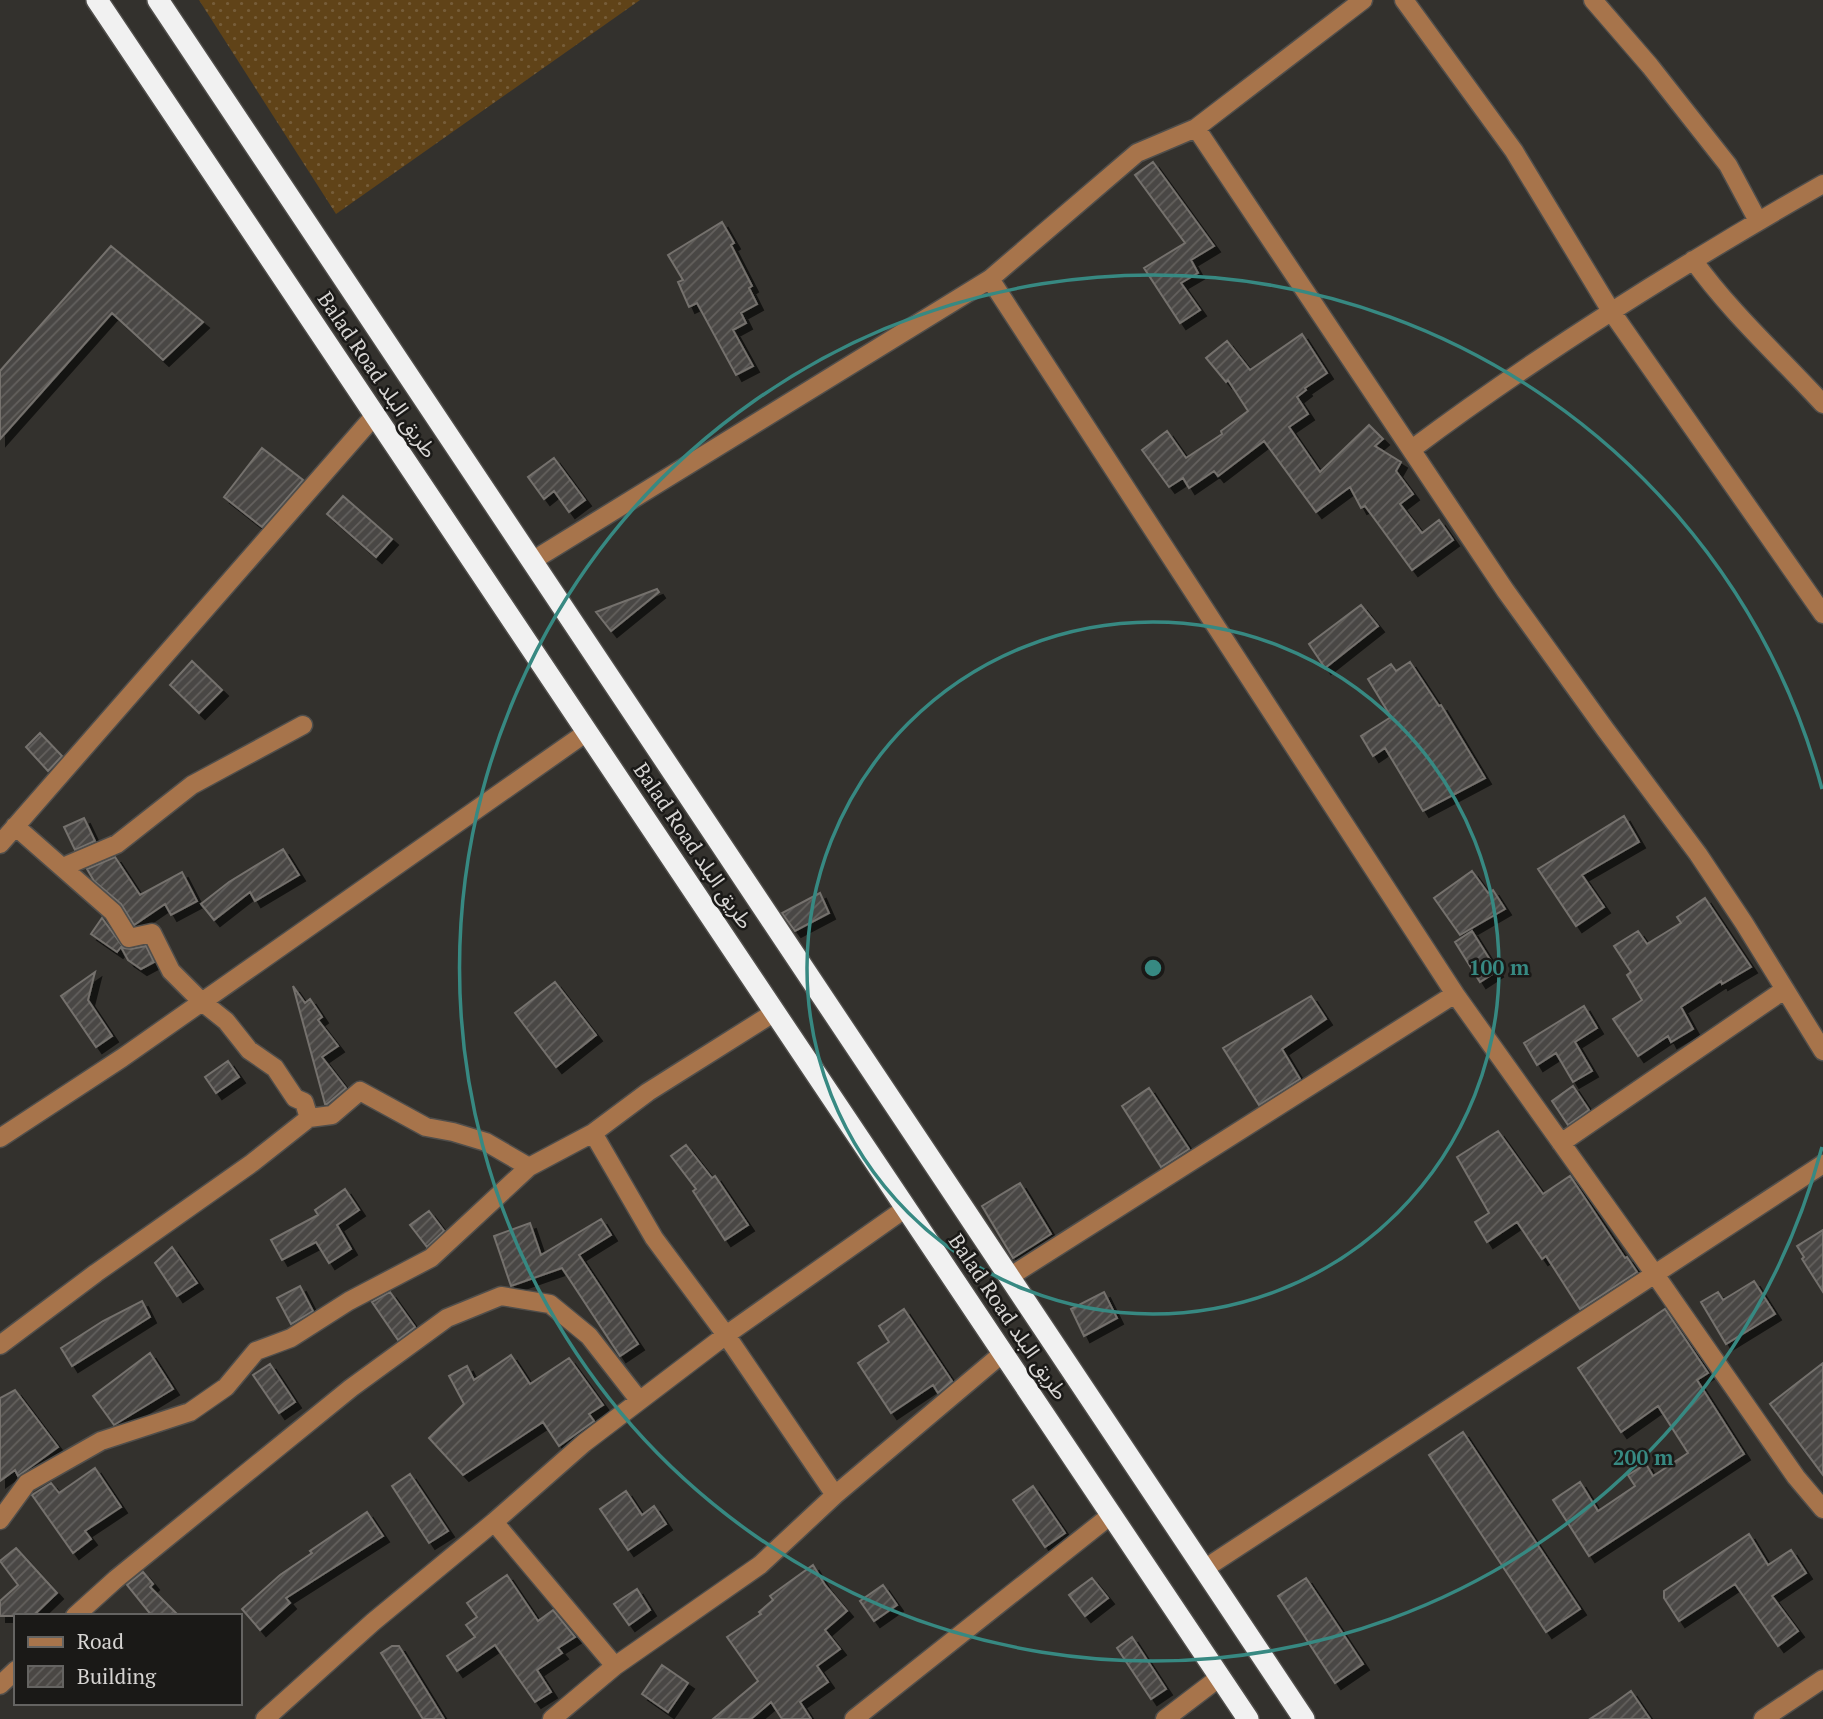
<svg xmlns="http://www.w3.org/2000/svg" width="1823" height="1719" font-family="'PT Serif','Noto Sans Arabic',serif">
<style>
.grass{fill:url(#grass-dots)}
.building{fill:url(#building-hatch);stroke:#74716d;stroke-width:2;filter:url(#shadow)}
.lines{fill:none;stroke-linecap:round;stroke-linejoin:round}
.minor-casing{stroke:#504e4b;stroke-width:21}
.highway-casing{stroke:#504e4b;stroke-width:24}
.minor{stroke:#a7744b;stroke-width:18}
.highway{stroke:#f1f1f1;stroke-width:21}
.ring{fill:none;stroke:#378982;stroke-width:3.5}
.labels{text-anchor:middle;stroke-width:5;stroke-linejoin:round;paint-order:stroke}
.street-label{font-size:21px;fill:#d6d4d2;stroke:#1a1917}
.centre{fill:#378982;stroke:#1a1917;stroke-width:3.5}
.ring-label{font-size:21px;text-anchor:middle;font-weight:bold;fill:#378982;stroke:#1a1917;stroke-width:5;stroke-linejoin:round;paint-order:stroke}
</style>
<defs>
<pattern id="grass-dots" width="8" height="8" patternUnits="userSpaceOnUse" patternTransform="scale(1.75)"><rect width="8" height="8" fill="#604318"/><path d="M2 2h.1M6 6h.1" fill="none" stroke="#765d39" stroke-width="1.8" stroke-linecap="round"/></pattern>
<pattern id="building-hatch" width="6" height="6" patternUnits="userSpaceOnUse" patternTransform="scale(1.75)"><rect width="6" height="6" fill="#4a4744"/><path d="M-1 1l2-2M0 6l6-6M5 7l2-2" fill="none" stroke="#63615e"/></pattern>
<filter id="shadow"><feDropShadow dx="6" dy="6" stdDeviation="0" flood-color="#0009"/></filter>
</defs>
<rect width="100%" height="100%" fill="#33312d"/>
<path class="grass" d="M 199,0 L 640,0 L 336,214 Z"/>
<path class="building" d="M 1153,162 L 1214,246 L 1191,260 L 1198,273 L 1181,283 L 1200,310 L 1180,323 L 1144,268 L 1185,243 L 1135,175 Z
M 722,222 L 734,243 L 731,245 L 752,286 L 749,288 L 757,304 L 741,313 L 746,323 L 733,330 L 753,366 L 736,375 L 697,303 L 689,307 L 678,282 L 683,280 L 668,255 Z
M 111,246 L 203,322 L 163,360 L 112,313 L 0,439 L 0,371 Z
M 1302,334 L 1327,373 L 1305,388 L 1306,390 L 1297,397 L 1308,414 L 1289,427 L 1320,472 L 1369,425 L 1383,439 L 1375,446 L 1401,462 L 1396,471 L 1413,494 L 1400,504 L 1422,533 L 1439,520 L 1453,540 L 1412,570 L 1365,506 L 1361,508 L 1350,487 L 1316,512 L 1264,441 L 1218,476 L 1214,471 L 1189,488 L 1183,478 L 1169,487 L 1142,450 L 1167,431 L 1186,458 L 1222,434 L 1221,431 L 1248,411 L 1228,380 L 1226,382 L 1206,358 L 1227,341 L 1250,370 Z
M 262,448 L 303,480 L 262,527 L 224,497 Z
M 554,458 L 585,500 L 569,512 L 554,491 L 544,499 L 528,477 Z
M 343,496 L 392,539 L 376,557 L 327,514 Z
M 657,589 L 659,592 L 611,631 L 596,612 Z
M 1361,605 L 1378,626 L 1325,668 L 1309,644 Z
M 192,661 L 222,690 L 199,713 L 170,685 Z
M 1410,662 L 1439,706 L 1441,705 L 1485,778 L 1423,811 L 1385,748 L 1373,756 L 1361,736 L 1391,717 L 1368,679 L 1391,664 L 1396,671 Z
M 40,733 L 62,756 L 48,771 L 26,747 Z
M 1624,816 L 1639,842 L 1582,875 L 1604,907 L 1576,926 L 1538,869 Z
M 84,818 L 95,841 L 75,850 L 64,827 Z
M 283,849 L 299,875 L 255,901 L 250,892 L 214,920 L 201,904 L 229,882 Z
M 115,857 L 140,895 L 182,872 L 197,901 L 171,915 L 165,904 L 134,925 L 121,904 L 94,881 L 87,869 Z
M 1472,871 L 1488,893 L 1493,890 L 1505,909 L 1460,935 L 1434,898 Z
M 820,893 L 829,913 L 795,931 L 782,913 Z
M 1705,898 L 1751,967 L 1722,984 L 1721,981 L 1681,1007 L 1693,1029 L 1671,1042 L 1668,1036 L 1638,1056 L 1613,1019 L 1642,1000 L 1627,975 L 1631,972 L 1614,946 L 1638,931 L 1647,944 L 1681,923 L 1677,917 Z
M 102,918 L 124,948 L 131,949 L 146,946 L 154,962 L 141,969 L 128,960 L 121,947 L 117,952 L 91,934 Z
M 1472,931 L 1497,971 L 1480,982 L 1455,942 Z
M 95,972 L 88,1000 L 112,1036 L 96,1047 L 61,996 Z
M 555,982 L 596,1035 L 556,1067 L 515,1013 Z
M 293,986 L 305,1003 L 310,999 L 322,1017 L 318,1020 L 338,1046 L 322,1057 L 346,1088 L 327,1104 L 325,1104 Z
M 1311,996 L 1326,1019 L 1282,1049 L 1300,1079 L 1259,1105 L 1223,1048 Z
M 1584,1006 L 1597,1028 L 1575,1042 L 1592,1071 L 1573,1082 L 1556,1053 L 1537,1065 L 1524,1043 Z
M 228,1061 L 239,1077 L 216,1093 L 205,1077 Z
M 1573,1086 L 1589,1110 L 1568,1125 L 1552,1101 Z
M 1149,1088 L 1189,1149 L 1161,1167 L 1122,1106 Z
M 1498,1131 L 1543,1194 L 1570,1176 L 1625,1258 L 1627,1257 L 1637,1272 L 1580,1309 L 1546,1256 L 1542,1259 L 1517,1222 L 1487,1242 L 1475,1222 L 1489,1213 L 1457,1157 Z
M 686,1145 L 712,1178 L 715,1176 L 748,1225 L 725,1240 L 693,1191 L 696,1189 L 671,1156 Z
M 1020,1183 L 1051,1234 L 1013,1258 L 982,1206 Z
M 345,1189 L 359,1210 L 337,1225 L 351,1249 L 329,1263 L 316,1242 L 282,1260 L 271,1240 L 318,1215 L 315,1210 Z
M 429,1211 L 444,1231 L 427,1247 L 410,1225 Z
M 601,1219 L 611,1235 L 579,1255 L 638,1344 L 620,1356 L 562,1268 L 511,1286 L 494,1236 L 530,1223 L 541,1255 Z
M 1823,1230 L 1823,1292 L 1802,1259 L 1804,1257 L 1797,1246 Z
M 172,1247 L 197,1283 L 177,1296 L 155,1263 Z
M 1754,1281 L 1775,1314 L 1726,1344 L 1701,1302 L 1718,1292 L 1723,1300 Z
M 300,1286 L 313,1311 L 291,1324 L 277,1298 Z
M 390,1292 L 415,1327 L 398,1340 L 372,1302 Z
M 1104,1292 L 1117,1318 L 1084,1336 L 1071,1309 Z
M 142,1301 L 150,1317 L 72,1366 L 61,1348 L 103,1321 Z
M 904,1309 L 952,1381 L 938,1393 L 933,1385 L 891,1413 L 858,1363 L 889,1342 L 879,1326 Z
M 1665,1309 L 1708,1373 L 1697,1380 L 1744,1454 L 1589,1556 L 1553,1500 L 1580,1482 L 1598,1511 L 1635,1486 L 1628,1475 L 1646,1464 L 1653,1476 L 1688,1453 L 1658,1406 L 1621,1432 L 1578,1368 Z
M 150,1353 L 173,1389 L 114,1425 L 93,1396 Z
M 511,1355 L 530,1384 L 569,1358 L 603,1405 L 589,1414 L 594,1421 L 559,1446 L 543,1422 L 463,1475 L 429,1438 L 464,1404 L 449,1376 L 467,1366 L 474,1380 Z
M 1823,1363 L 1823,1475 L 1770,1404 Z
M 270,1364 L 295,1402 L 279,1413 L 253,1375 Z
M 15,1390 L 58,1447 L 18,1476 L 15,1470 L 0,1481 L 0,1398 Z
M 1463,1432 L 1580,1609 L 1546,1632 L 1429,1455 Z
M 95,1468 L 121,1507 L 85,1531 L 91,1539 L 73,1553 L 32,1495 L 51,1483 L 59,1493 Z
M 410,1474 L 448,1531 L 429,1543 L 392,1486 Z
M 1033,1486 L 1065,1533 L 1045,1547 L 1013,1500 Z
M 626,1491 L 642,1515 L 654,1506 L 666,1524 L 628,1550 L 600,1509 Z
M 367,1512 L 383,1536 L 286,1598 L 290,1603 L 260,1630 L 242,1609 L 280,1575 L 312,1553 L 310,1551 Z
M 1749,1534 L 1768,1565 L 1791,1550 L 1806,1573 L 1772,1596 L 1798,1631 L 1778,1646 L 1735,1584 L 1679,1621 L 1664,1598 L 1664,1591 Z
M 16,1548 L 57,1593 L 33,1616 L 0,1616 L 0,1601 L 18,1585 L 0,1561 Z
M 813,1565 L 825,1585 L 847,1611 L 825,1630 L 840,1649 L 817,1666 L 828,1682 L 800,1702 L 811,1719 L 782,1719 L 771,1702 L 751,1719 L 713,1719 L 758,1681 L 727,1637 L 761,1614 L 759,1612 L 773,1600 L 770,1596 Z
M 143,1572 L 153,1584 L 150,1587 L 179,1616 L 152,1616 L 127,1585 Z
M 507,1575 L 538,1621 L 553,1610 L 575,1637 L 558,1648 L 562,1653 L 537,1670 L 551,1692 L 535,1702 L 495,1645 L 457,1671 L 447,1656 L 475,1637 L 466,1625 L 477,1617 L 467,1603 Z
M 1092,1578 L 1108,1598 L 1085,1616 L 1069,1595 Z
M 1306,1578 L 1363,1664 L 1335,1683 L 1278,1596 Z
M 883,1585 L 897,1605 L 874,1621 L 860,1601 Z
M 637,1589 L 650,1610 L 629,1625 L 614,1604 Z
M 1132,1637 L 1166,1689 L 1151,1699 L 1117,1648 Z
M 392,1646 L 399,1646 L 444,1719 L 423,1719 L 381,1653 Z
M 662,1665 L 688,1683 L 668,1712 L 642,1694 Z
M 1631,1691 L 1650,1719 L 1590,1719 L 1613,1704 Z"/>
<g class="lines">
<g class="minor-casing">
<path id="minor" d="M 1404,0 L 1514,151 L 1611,311 L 1823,614
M 1593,0 L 1650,66 L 1728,165 L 1758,221
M 1196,128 L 1505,590 L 1605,729 L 1698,854 L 1744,923 L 1823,1051
M 1693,260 C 1731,313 1779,356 1823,404
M 990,279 L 1455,994
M 1412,449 C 1543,351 1681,265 1823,184
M 532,561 L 990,279 L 1137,153 L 1196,128 L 1363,0
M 15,826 L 113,912 L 129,938 L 152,933 L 171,971 L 201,1001 L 226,1021 L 249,1050 L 275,1068 L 295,1098 L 304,1102 L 309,1118 L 332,1115 L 360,1091 L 426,1127 L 453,1132 L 486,1142 L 529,1167
M 0,844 L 375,415
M 63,867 L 117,844 L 192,785 L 303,725
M 775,1012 L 648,1092 L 593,1133 L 654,1238 L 726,1335 L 835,1495
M 0,1138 L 122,1058 L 587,732
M 1561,1143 L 1784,990
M 1009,1277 L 1455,994 L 1654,1273 L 1796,1477 L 1823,1509
M 0,1345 L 96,1273 L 252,1163 L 309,1118
M 0,1520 L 27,1483 L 101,1441 L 190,1412 L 226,1387 L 256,1351 L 291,1338 L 349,1301 L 431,1258 L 529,1167 L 593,1133
M 494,1522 L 615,1666
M 1204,1569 L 1823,1164
M 75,1616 L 116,1579 L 351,1388 L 447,1318 L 501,1296 L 550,1304 L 589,1336 L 639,1400
M 0,1685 L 16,1670
M 265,1719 L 373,1622 L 494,1522 L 584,1443 L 726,1335 L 906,1208
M 552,1719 L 615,1666 L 760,1565 L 835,1495 L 1003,1353
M 854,1719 L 1111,1515
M 1165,1719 L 1220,1677
M 1763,1719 L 1823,1679"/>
</g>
<g class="highway-casing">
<path id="highway" d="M 97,0 L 1248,1719
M 158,0 L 1304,1719"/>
</g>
<use href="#minor" class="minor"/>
<use href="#highway" class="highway"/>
</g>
<g class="ring">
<circle cx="1153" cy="968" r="346"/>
<path d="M1822 1147A693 693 0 1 1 1822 789"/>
</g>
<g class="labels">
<g class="street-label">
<text transform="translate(377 375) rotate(56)" y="7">Balad Road طريق البلد</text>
<text transform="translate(693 846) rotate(56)" y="7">Balad Road طريق البلد</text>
<text transform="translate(1008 1317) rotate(56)" y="7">Balad Road طريق البلد</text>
</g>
</g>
<circle cx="1153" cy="968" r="10" class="centre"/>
<g class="ring-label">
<text x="1499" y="975">100 m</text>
<text x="1643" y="1465">200 m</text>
</g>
<rect x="14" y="1614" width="228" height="91" fill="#1a1917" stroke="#656462" stroke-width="2"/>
<rect x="28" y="1637" width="35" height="10" fill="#a7744b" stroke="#656462" stroke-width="2"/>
<text x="77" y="1649" font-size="21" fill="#d6d4d2">Road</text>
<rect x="28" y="1666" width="35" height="21" fill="url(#building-hatch)" stroke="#656462" stroke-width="2"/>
<text x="77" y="1684" font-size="21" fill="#d6d4d2">Building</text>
</svg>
